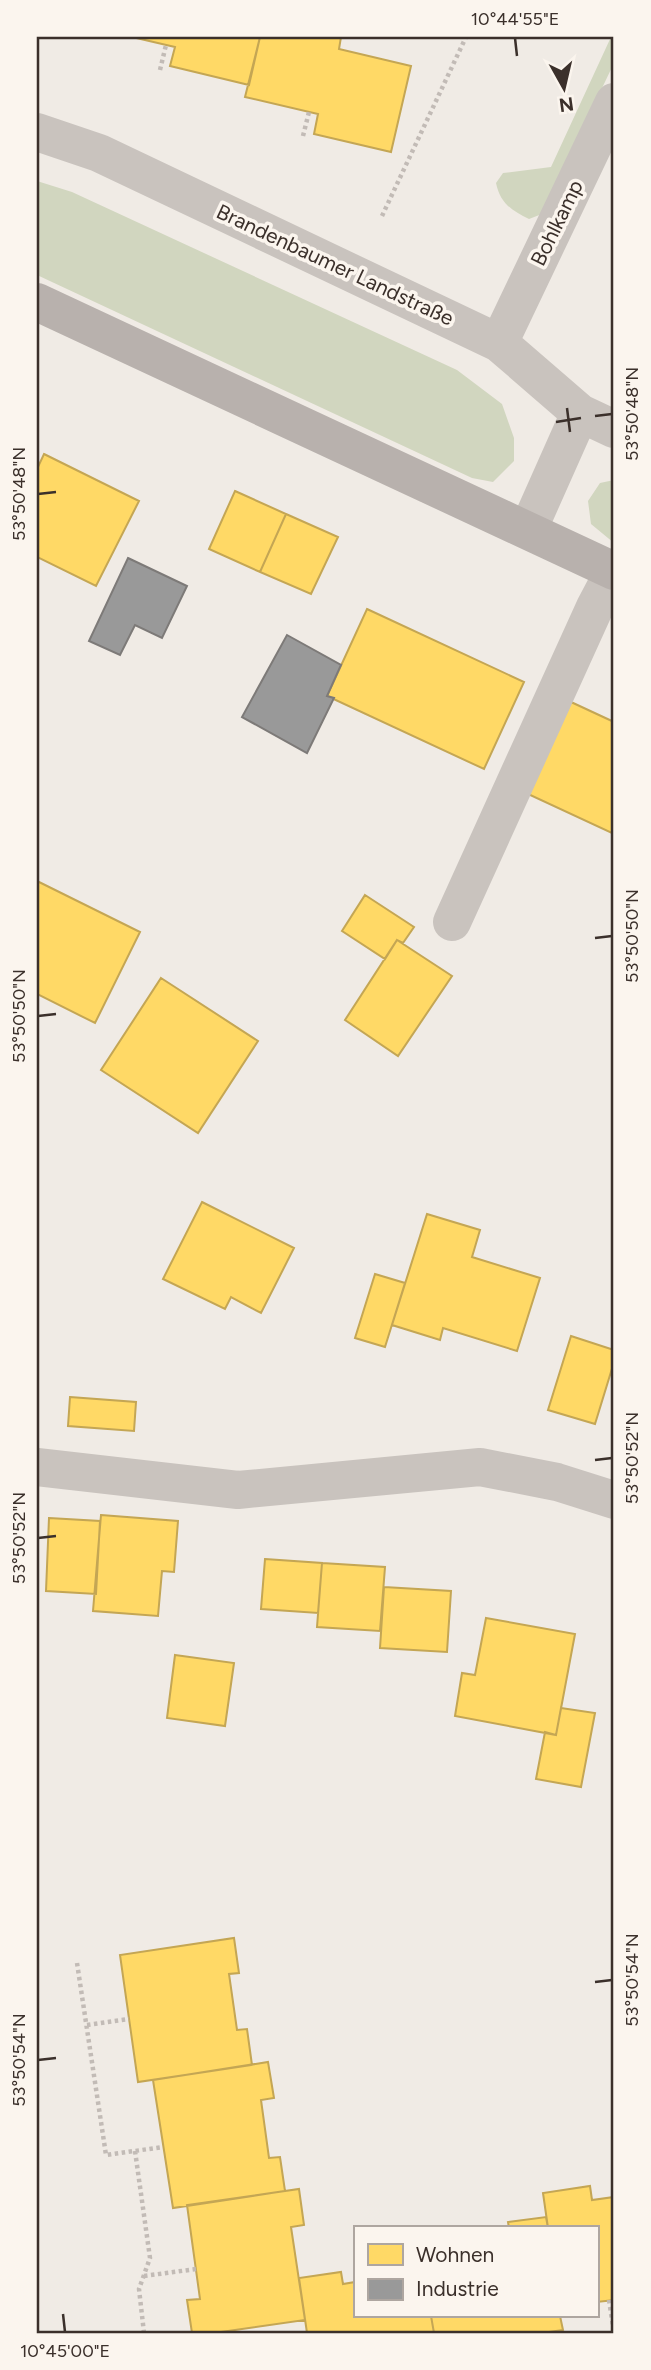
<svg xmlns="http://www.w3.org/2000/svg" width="651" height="2370" font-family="Figtree,sans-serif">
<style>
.green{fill:#d1d6bf}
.homes{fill:#ffd966;stroke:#c4a654;stroke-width:2}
.industry{fill:#999;stroke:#7d7a78;stroke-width:2}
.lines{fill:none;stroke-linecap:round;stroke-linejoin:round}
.path{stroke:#c2bbb6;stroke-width:4.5;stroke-dasharray:3.5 3.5;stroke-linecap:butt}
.minor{stroke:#c9c3be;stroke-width:38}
.major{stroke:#b8b1ad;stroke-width:38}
.ticks{fill:none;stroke:#3b302b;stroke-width:2.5}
.labels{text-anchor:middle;stroke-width:7;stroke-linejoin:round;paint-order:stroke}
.street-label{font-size:21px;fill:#3b302b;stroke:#fbf5ee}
.neatline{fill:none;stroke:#3b302b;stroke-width:2.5}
.ticks-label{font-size:18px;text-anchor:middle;fill:#3b302b}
</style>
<rect width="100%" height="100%" fill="#f0ebe5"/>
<path class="green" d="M 611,37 L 614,37 L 614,63 L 542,214 L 529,219 C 512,211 500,203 496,183 L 503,173 L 551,167 Z
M 37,181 L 72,192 L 457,370 L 502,404 L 514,438 L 514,461 L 493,482 L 472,478 L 37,275 Z
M 614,480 L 614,543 L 591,524 L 588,501 L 600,483 Z"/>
<path class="homes" d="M 132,37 L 260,37 L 249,85 L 170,66 L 175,47 Z
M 260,37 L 341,37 L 339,49 L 411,66 L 391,152 L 314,134 L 318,114 L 245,97 Z
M 44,454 L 139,501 L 96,586 L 37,557 L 37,469 Z
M 235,491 L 286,514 L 260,572 L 209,549 Z
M 286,514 L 338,537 L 311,594 L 260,572 Z
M 367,609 L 524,682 L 484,769 L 327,696 Z
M 571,702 L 614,722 L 614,834 L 528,794 Z
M 37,881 L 140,932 L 95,1023 L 37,994 Z
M 365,895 L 414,927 L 403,943 L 397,940 L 385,959 L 342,931 Z
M 397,940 L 452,976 L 398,1056 L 345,1020 Z
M 161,978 L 258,1041 L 198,1133 L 101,1070 Z
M 202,1202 L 294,1248 L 261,1313 L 231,1297 L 225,1309 L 163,1279 Z
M 427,1214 L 480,1230 L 472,1257 L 540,1278 L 517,1351 L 443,1328 L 440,1340 L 392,1325 Z
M 375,1274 L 405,1283 L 385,1347 L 355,1338 Z
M 571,1336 L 614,1350 L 614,1362 L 595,1424 L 548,1410 Z
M 70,1397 L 136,1402 L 134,1431 L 68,1426 Z
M 101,1515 L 178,1521 L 174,1572 L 162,1571 L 158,1616 L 93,1611 Z
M 49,1518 L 100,1521 L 96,1594 L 46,1591 Z
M 265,1559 L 322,1563 L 318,1613 L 261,1609 Z
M 322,1563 L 385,1567 L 380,1631 L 317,1627 Z
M 384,1587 L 451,1591 L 447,1652 L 380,1648 Z
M 486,1618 L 575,1634 L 556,1735 L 455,1716 L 462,1673 L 475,1675 Z
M 175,1655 L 234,1663 L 225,1726 L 167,1718 Z
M 561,1708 L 595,1713 L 581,1787 L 536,1779 L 545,1732 L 556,1735 Z
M 234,1938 L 239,1973 L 229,1974 L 237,2030 L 247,2029 L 252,2065 L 138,2082 L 120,1955 Z
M 268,2062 L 274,2098 L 261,2100 L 269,2158 L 280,2157 L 285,2191 L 173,2208 L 153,2080 Z
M 590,2186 L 592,2200 L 614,2197 L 614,2300 L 597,2302 L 597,2228 L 548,2228 L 543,2193 Z
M 299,2189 L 304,2225 L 291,2227 L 305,2320 L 214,2333 L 192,2333 L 187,2300 L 200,2299 L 187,2205 Z
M 546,2217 L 548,2228 L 509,2228 L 508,2222 Z
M 341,2272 L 343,2284 L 355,2282 L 355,2316 L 431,2316 L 434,2333 L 307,2333 L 299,2278 Z
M 431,2316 L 560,2316 L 563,2330 L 542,2333 L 434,2333 Z"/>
<path class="industry" d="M 128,558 L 187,586 L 162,638 L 135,625 L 120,655 L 89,641 Z
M 287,635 L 341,665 L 327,696 L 334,698 L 307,753 L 242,717 Z"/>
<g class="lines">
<path class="path" d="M 160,70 L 166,45
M 303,136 L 309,112
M 382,216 L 466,37
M 77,1963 L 106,2155 L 163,2147
M 87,2025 L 129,2019
M 135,2151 L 150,2258 L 139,2289 L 144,2333
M 144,2276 L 196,2269
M 609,2300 L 614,2333"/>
<path class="minor" d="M 37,132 L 99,153 L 499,343 L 580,413 L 614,429
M 499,343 L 614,102
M 528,530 L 580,413
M 452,922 L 595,607 L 614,571
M 37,1467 L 238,1490 L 480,1467 L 557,1482 L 614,1500"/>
<path class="major" d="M 37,302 L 614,571"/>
</g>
<path class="ticks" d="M 515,38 L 517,56M 567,408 L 570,432M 595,416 L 612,414M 556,422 L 581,418M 38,494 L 56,492M 595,938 L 612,936M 38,1016 L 56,1014M 595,1460 L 612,1458M 38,1538 L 56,1536M 595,1982 L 612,1980M 38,2060 L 56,2058M 63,2314 L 65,2332"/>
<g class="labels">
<g class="street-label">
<text transform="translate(557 223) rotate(-64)" y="7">Bohlkamp</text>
<text transform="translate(335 265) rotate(25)" y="7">Brandenbaumer Landstraße</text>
</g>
</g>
<rect width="651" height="2370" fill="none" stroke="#fbf5ee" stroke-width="77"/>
<rect x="354" y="2226" width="245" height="91" fill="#fbf5ee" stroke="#aea6a0" stroke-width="2"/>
<rect x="368" y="2244" width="35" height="21" fill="#ffd966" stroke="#aea6a0" stroke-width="2"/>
<text x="416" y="2262" font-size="21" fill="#3b302b">Wohnen</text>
<rect x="368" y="2279" width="35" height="21" fill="#999999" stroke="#aea6a0" stroke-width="2"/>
<text x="416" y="2296" font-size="21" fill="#3b302b">Industrie</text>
<g transform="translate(564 88) rotate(172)" stroke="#fbf5ee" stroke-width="5" paint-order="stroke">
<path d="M0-5L12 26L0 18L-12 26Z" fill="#3b302b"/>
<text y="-10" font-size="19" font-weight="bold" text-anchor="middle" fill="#3b302b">N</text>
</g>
<rect x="38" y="38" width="574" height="2294" class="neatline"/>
<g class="ticks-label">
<text x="515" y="25">10°44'55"E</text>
<text transform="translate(632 414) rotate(-90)" y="6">53°50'48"N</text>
<text transform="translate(19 494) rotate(-90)" y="6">53°50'48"N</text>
<text transform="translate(632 936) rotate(-90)" y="6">53°50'50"N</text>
<text transform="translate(19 1016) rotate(-90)" y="6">53°50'50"N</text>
<text transform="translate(632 1458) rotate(-90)" y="6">53°50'52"N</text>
<text transform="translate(19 1538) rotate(-90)" y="6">53°50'52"N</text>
<text transform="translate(632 1980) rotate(-90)" y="6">53°50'54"N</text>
<text transform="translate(19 2060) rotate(-90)" y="6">53°50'54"N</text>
<text x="65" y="2357">10°45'00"E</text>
</g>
</svg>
